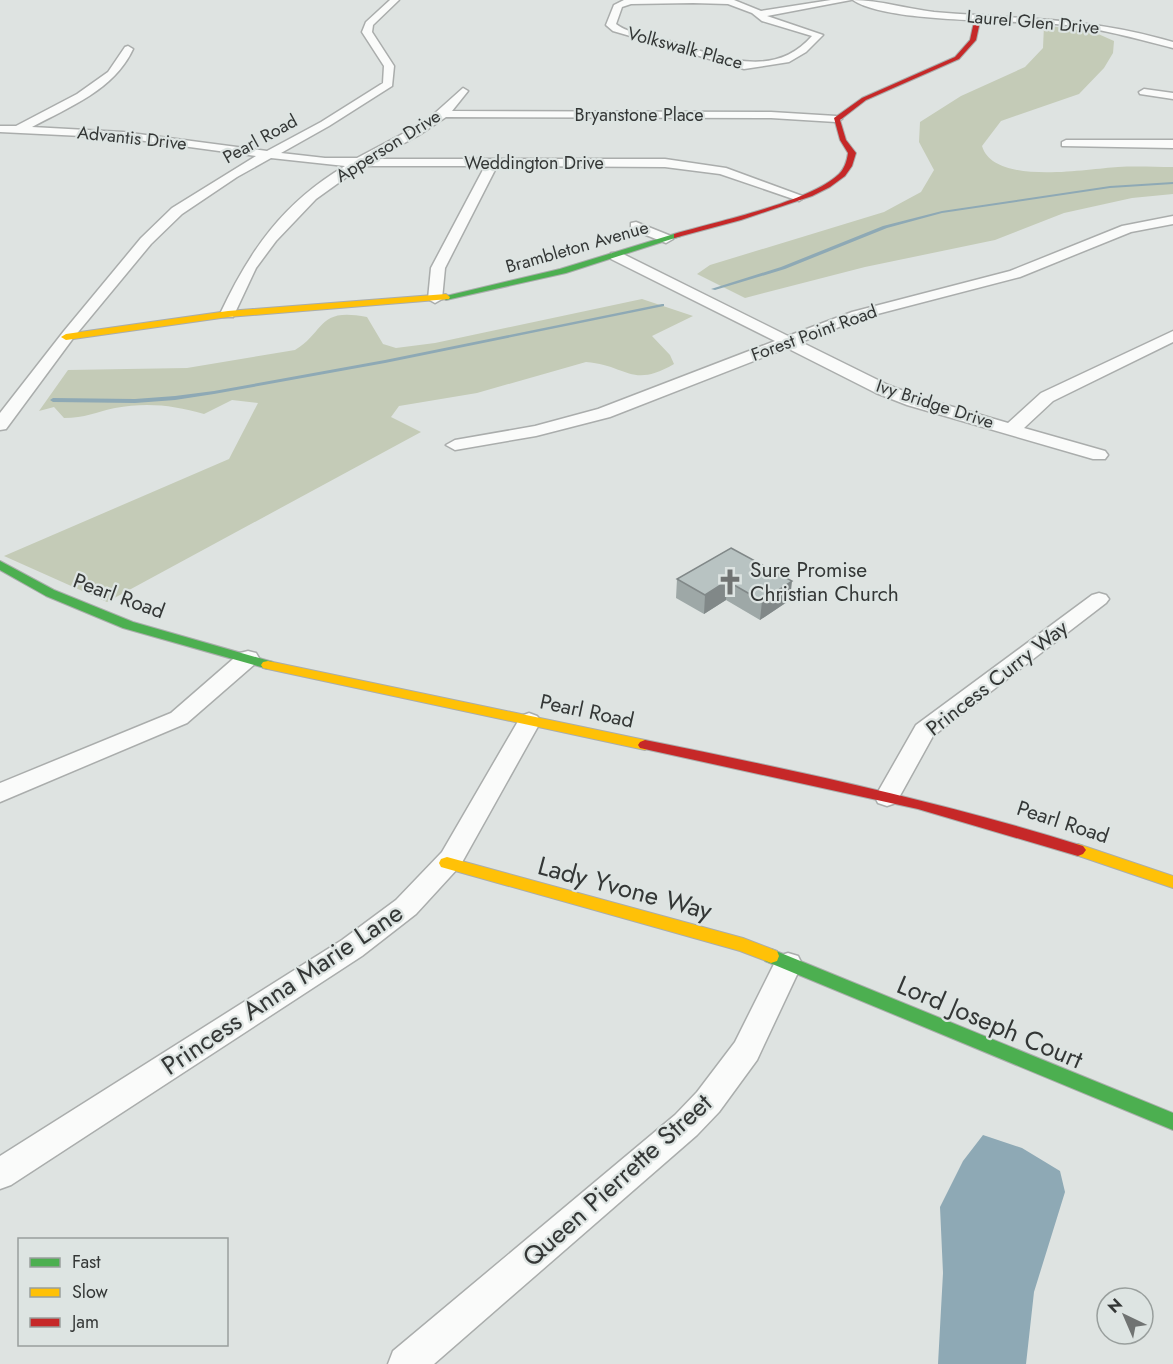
<svg xmlns="http://www.w3.org/2000/svg" width="1173" height="1364" font-family="Jost,sans-serif">
<style>
.green{fill:#c4cbb7}
.water{fill:#8ea9b5}
.lines{fill:none;stroke-linecap:round;stroke-linejoin:round}
.stream{fill:#8ea9b5;fill-rule:evenodd}
.street-casing{stroke:#aaadac;stroke-width:3}
.fast-casing{stroke:#aaadac;stroke-width:2}
.slow-casing{stroke:#aaadac;stroke-width:2}
.jam-casing{stroke:#aaadac;stroke-width:2}
.street{fill:#fafbfa;fill-rule:evenodd}
.fast{fill:#4caf50;fill-rule:evenodd}
.slow{fill:#ffc107;fill-rule:evenodd}
.jam{fill:#c62828;fill-rule:evenodd}
.wall{fill:#9ea8a7}
.shaded-wall{fill:#818888}
.building{fill:#b8c3c2;stroke:#818888;stroke-width:1.5}
.labels{text-anchor:middle;stroke-width:4.5;stroke-linejoin:round;paint-order:stroke}
.far-street-label{font-size:18px;fill:#343736;stroke:#dde4e2}
.poi-label{font-size:21px;fill:#343736;stroke:#dde4e2;text-anchor:start}
.street-label{font-size:21px;fill:#343736;stroke:#dde4e2}
.near-street-label{font-size:26px;fill:#343736;stroke:#dde4e2}
</style>
<rect width="100%" height="100%" fill="#dee3e1"/>
<path class="green" d="M 1044,25 L 1096,33 L 1114,41 L 1113,53 L 1104,68 L 1079,94 L 1001,121 L 982,146 C 994,186 1085,169 1118,167 C 1136,166 1155,167 1173,167 L 1173,194 L 1132,198 L 1064,213 L 995,240 L 865,267 L 745,298 L 697,274 L 710,265 L 884,212 L 921,192 L 934,170 L 919,142 L 920,122 L 961,96 L 1025,67 L 1043,48 Z
M 642,299 L 693,316 L 652,336 L 670,355 L 674,364 C 631,389 627,365 586,362 L 477,393 L 399,406 L 391,417 L 421,432 L 107,602 L 4,556 L 229,459 L 258,403 L 232,400 L 204,414 C 174,405 146,402 115,408 C 96,412 85,418 64,418 L 54,407 L 39,411 L 68,370 L 187,368 L 295,350 C 326,331 317,307 367,317 L 383,344 L 396,348 L 435,343 Z"/>
<path class="water" d="M 983,1135 L 1022,1148 L 1060,1171 L 1065,1192 L 1034,1292 L 1026,1364 L 938,1364 L 943,1273 L 940,1207 L 963,1161 Z"/>
<g class="lines">
<path class="stream" d="M 1173,182 L 1173,184 L 1110,188 L 942,213 L 887,228 L 785,269 L 715,290 L 711,289 L 781,267 L 883,226 L 942,211 L 1110,186 Z
M 662,304 L 664,304 L 664,306 L 385,363 L 214,394 L 175,400 L 135,403 L 53,402 L 50,400 L 53,398 L 135,399 L 175,396 L 214,391 L 385,360 Z"/>
<g class="street-casing">
<path id="street" d="M 390,0 L 399,0 L 373,25 L 372,32 L 394,66 L 392,86 L 329,126 L 281,153 L 325,158 L 357,158 L 425,122 L 463,88 L 468,91 L 452,111 L 771,112 L 836,116 L 842,119 L 836,122 L 771,118 L 446,117 L 419,135 L 375,159 L 665,159 L 726,168 L 805,197 L 799,201 L 720,174 L 665,167 L 497,166 L 445,268 L 442,299 L 435,303 L 428,299 L 431,268 L 485,166 L 362,166 L 316,199 L 276,241 L 256,268 L 233,317 L 223,317 L 220,314 C 250,250 283,203 345,166 L 271,158 L 237,177 L 182,214 L 151,244 L 74,337 L 6,429 L 0,430 L 0,413 L 64,331 L 141,238 L 172,208 L 256,156 L 123,138 L 0,132 L 0,126 L 16,126 L 77,94 L 108,72 L 125,47 L 128,46 L 133,49 C 114,90 69,107 32,127 L 123,132 L 267,151 L 321,122 L 383,83 L 384,66 L 362,32 L 366,22 Z
M 624,0 L 734,0 L 761,11 L 831,0 L 851,0 L 767,16 L 823,35 L 806,52 L 789,62 L 744,69 L 613,31 L 606,25 L 614,5 ZM 693,3 L 728,4 L 752,13 L 762,21 L 812,36 C 772,82 717,55 669,41 C 653,37 629,34 616,24 L 622,7 L 631,4 Z
M 853,0 C 880,0 907,9 934,12 C 1015,19 1082,17 1162,39 L 1173,42 L 1173,48 C 1134,38 1096,27 1056,24 C 1012,20 886,23 853,0 Z
M 1144,89 L 1173,93 L 1173,99 L 1140,94 L 1139,92 Z
M 1066,140 L 1173,140 L 1173,148 L 1062,146 L 1062,142 Z
M 1173,216 L 1173,224 L 1131,232 L 1020,277 L 862,318 L 801,342 L 888,385 L 919,397 L 1008,423 L 1041,393 L 1173,331 L 1173,342 L 1053,401 L 1024,428 L 1105,451 L 1108,455 L 1105,459 L 1093,459 L 907,405 L 876,393 L 787,348 L 610,417 L 536,436 L 455,450 L 446,445 L 455,440 L 535,426 L 598,409 L 775,341 L 611,259 L 611,253 L 621,253 L 788,336 L 852,312 L 1010,271 L 1122,226 Z
M 636,222 L 671,236 L 673,239 L 666,243 L 631,229 L 631,223 Z
M 1099,593 L 1106,595 L 1109,599 L 1106,603 L 933,736 L 896,803 L 887,806 L 878,803 L 875,797 L 916,725 L 1092,595 Z
M 248,651 L 256,653 L 259,658 L 256,663 L 187,723 L 0,802 L 0,783 L 171,713 L 240,653 Z
M 529,713 L 537,716 L 541,721 L 460,866 L 416,914 L 362,956 L 11,1185 L 0,1189 L 0,1156 L 342,940 L 396,900 L 442,852 L 521,716 Z
M 788,953 L 798,956 L 802,964 L 757,1060 L 719,1112 L 697,1135 L 434,1364 L 388,1364 L 393,1351 L 675,1115 L 697,1092 L 735,1042 L 778,956 Z"/>
</g>
<g class="fast-casing">
<path id="fast" d="M 674,234 L 681,236 L 566,273 L 446,300 L 442,297 L 560,269 Z
M 0,561 L 54,590 L 133,622 L 273,662 L 275,665 L 268,669 L 123,628 L 46,596 L 0,570 Z
M 771,949 L 1173,1113 L 1173,1130 L 765,961 L 763,956 L 765,951 Z"/>
</g>
<g class="slow-casing">
<path id="slow" d="M 446,294 L 450,297 L 449,299 L 228,317 L 66,340 L 61,337 L 66,334 L 228,311 Z
M 268,661 L 645,740 L 652,745 L 645,750 L 263,668 L 261,665 L 263,662 Z
M 1078,844 L 1173,876 L 1173,888 L 1073,854 L 1070,850 L 1073,846 Z
M 447,857 L 743,938 L 777,951 L 779,956 L 777,961 L 771,963 L 740,951 L 441,867 L 439,863 L 441,859 Z"/>
</g>
<g class="jam-casing">
<path id="jam" d="M 978,15 L 981,17 L 976,40 L 959,59 L 866,100 L 840,120 L 846,140 L 856,153 L 852,166 L 845,176 L 830,187 L 812,196 L 741,220 L 674,238 L 674,234 C 715,222 810,202 839,174 C 845,168 847,160 848,153 L 840,140 L 834,118 L 862,98 L 955,57 L 970,40 L 975,17 Z
M 645,740 C 793,770 940,801 1083,846 L 1086,850 L 1083,854 L 1078,856 L 918,809 L 640,748 L 638,745 L 640,742 Z"/>
</g>
<use href="#street" class="street"/>
<use href="#fast" class="fast"/>
<use href="#slow" class="slow"/>
<use href="#jam" class="jam"/>
</g>
<path class="wall" d="M 731,548 L 790,600 L 760,620 L 726,600 L 704,614 L 676,598 L 677,579 Z"/>
<path class="shaded-wall" d="M 727,581 L 726,600 L 704,614 L 705,595 Z
M 792,581 L 790,600 L 760,620 L 762,601 Z"/>
<path class="building" d="M 731,548 L 792,581 L 762,601 L 727,581 L 705,595 L 677,579 Z"/>
<defs>
<g id="church-bare" transform="scale(2.07)"><path d="M-1.2-6h2.4v3.5h3.3v2.4h-3.3V6h-2.4V-.1h-3.3v-2.4h3.3Z" fill="#707372" stroke="#dde4e2" stroke-width="2.5" paint-order="stroke"/></g>
</defs>
<g fill-rule="evenodd">
<use href="#church-bare" x="730" y="582"/>
</g>
<g class="labels">
<g class="far-street-label">
<text transform="translate(1033 22) rotate(5)" y="6">Laurel Glen Drive</text>
<text transform="translate(685 48) rotate(15)" y="6">Volkswalk Place</text>
<text x="639" y="121">Bryanstone Place</text>
<text transform="translate(132 138) rotate(6)" y="6">Advantis Drive</text>
<text transform="translate(260 139) rotate(-29)" y="6">Pearl Road</text>
<text transform="translate(388 146) rotate(-32)" y="6">Apperson Drive</text>
<text x="534" y="169">Weddington Drive</text>
<text transform="translate(577 247) rotate(-16)" y="6">Brambleton Avenue</text>
<text transform="translate(814 333) rotate(-20)" y="6">Forest Point Road</text>
<text transform="translate(935 404) rotate(18)" y="6">Ivy Bridge Drive</text>
</g>
<g class="poi-label">
<text x="750" y="577">Sure Promise<tspan x="750" dy="24">Christian Church</tspan></text>
</g>
<g class="street-label">
<text transform="translate(119 596) rotate(20)" y="7">Pearl Road</text>
<text transform="translate(997 678) rotate(-38)" y="7">Princess Curry Way</text>
<text transform="translate(587 711) rotate(12)" y="7">Pearl Road</text>
<text transform="translate(1063 822) rotate(18)" y="7">Pearl Road</text>
</g>
<g class="near-street-label">
<text transform="translate(625 888) rotate(15)" y="9">Lady Yvone Way</text>
<text transform="translate(282 989) rotate(-34)" y="9">Princess Anna Marie Lane</text>
<text transform="translate(990 1022) rotate(23)" y="9">Lord Joseph Court</text>
<text transform="translate(617 1180) rotate(-42)" y="9">Queen Pierrette Street</text>
</g>
</g>
<rect x="18" y="1238" width="210" height="108" fill="#dde4e2" stroke="#999f9d" stroke-width="1.5"/>
<rect x="30" y="1258" width="30" height="9" fill="#4caf50" stroke="#999f9d" stroke-width="1.5"/>
<text x="72" y="1268" font-size="18" fill="#343736">Fast</text>
<rect x="30" y="1288" width="30" height="9" fill="#ffc107" stroke="#999f9d" stroke-width="1.5"/>
<text x="72" y="1298" font-size="18" fill="#343736">Slow</text>
<rect x="30" y="1318" width="30" height="9" fill="#c62828" stroke="#999f9d" stroke-width="1.5"/>
<text x="72" y="1328" font-size="18" fill="#343736">Jam</text>
<g transform="translate(1125 1316) rotate(316)"><circle r="28" fill="#dde4e2" stroke="#999f9d" stroke-width="1.5"/>
<path d="M0-4.5L10 22L0 15L-10 22Z" fill="#707372"/>
<text y="-9" font-size="16" font-weight="bold" text-anchor="middle" fill="#343736">N</text>
</g>
</svg>
